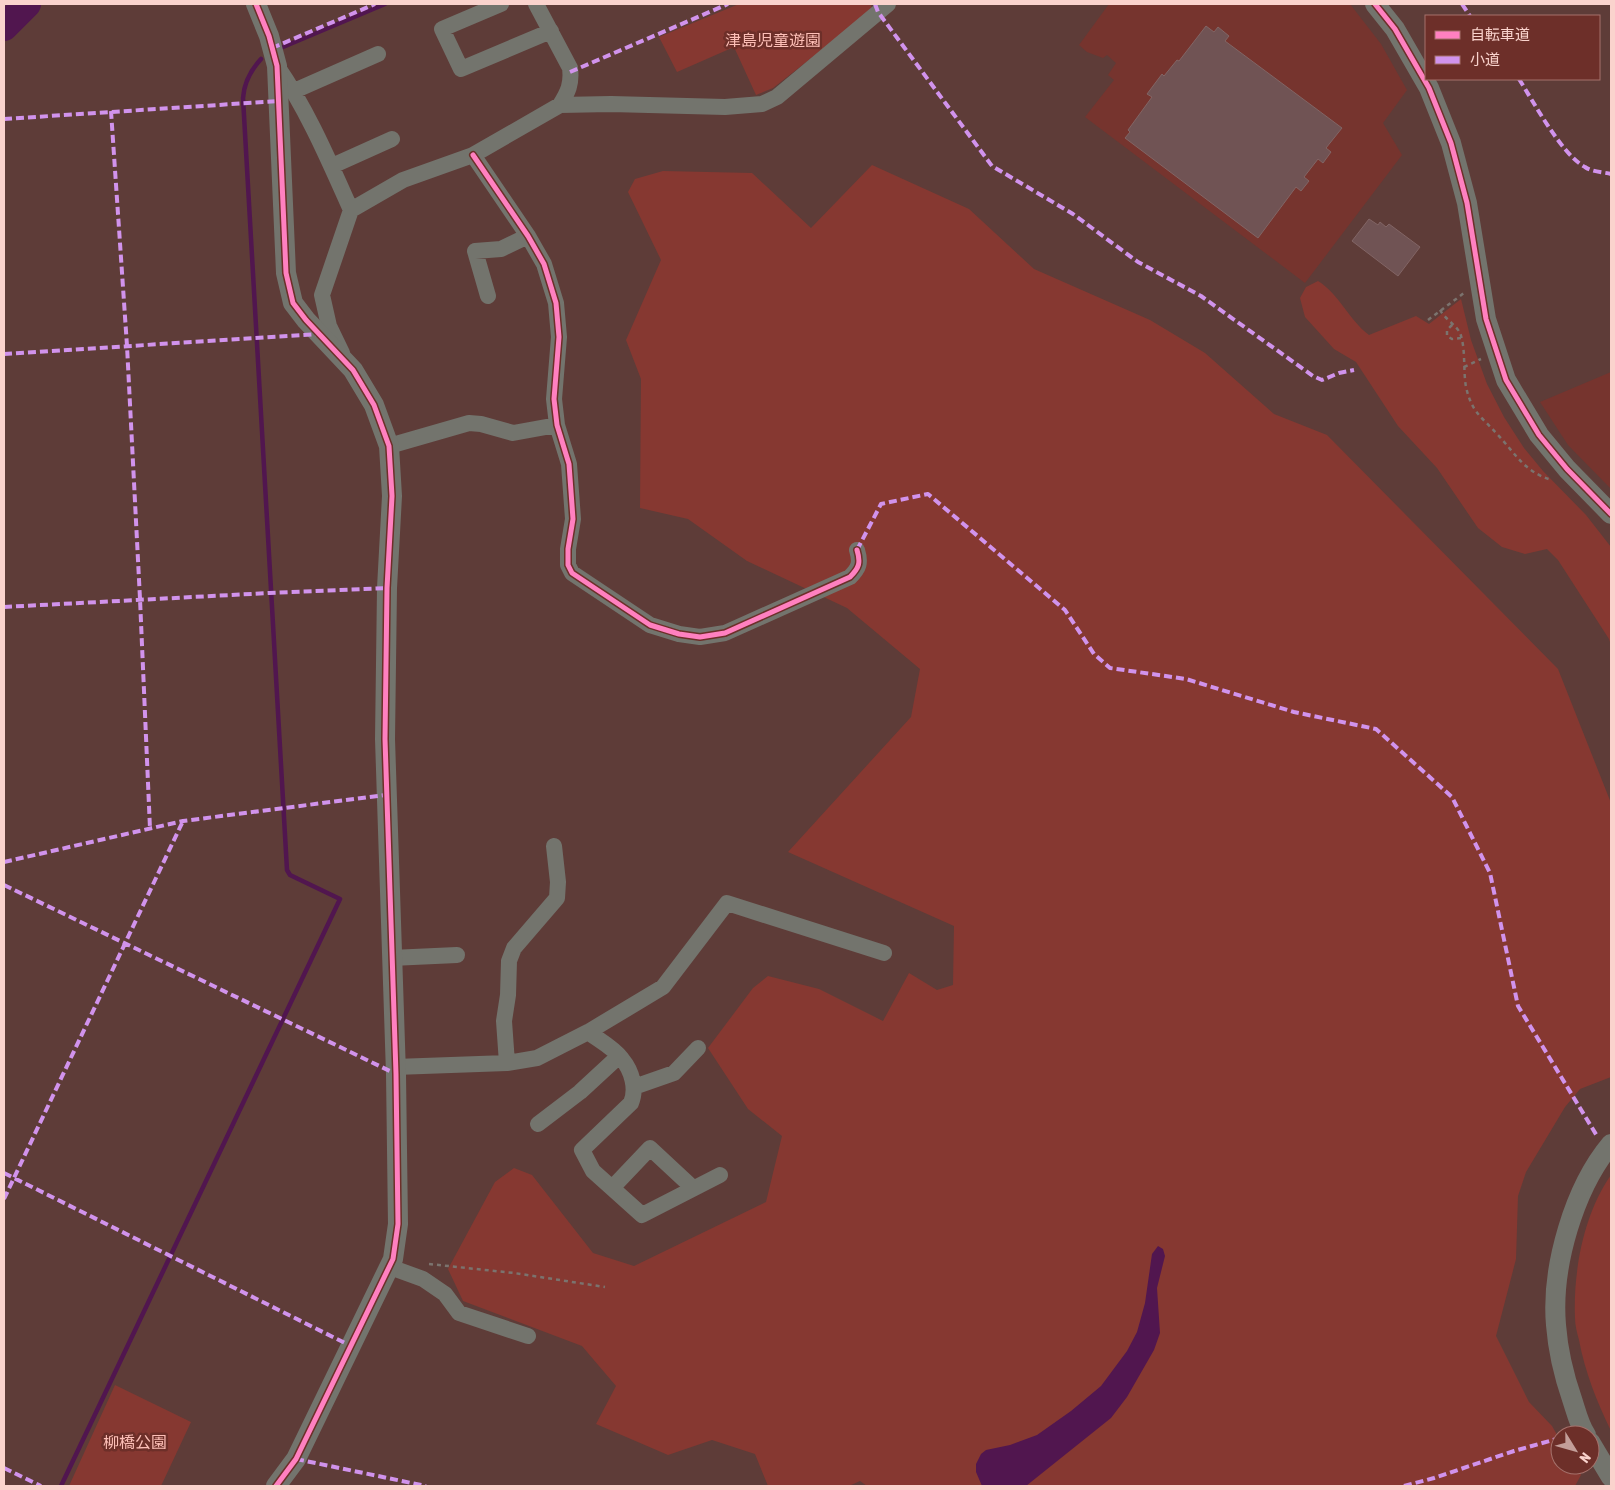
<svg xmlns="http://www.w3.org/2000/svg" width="1615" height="1490" font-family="'Asap Condensed','Noto Sans JP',sans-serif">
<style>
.built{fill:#76342e}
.green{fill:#863831}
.water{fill:#51164f}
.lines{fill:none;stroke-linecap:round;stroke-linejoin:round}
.stream{stroke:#51164f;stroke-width:4.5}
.river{stroke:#51164f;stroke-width:28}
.building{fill:#705354;stroke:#826565}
.path{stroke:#7b736e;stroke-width:2.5;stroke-dasharray:4 4;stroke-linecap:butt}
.minor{stroke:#73746d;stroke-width:16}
.tertiary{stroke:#73746d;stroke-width:20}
.quiet{stroke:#d193ec;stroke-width:4;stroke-dasharray:8 4;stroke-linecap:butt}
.cycleway-casing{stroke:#6d2f29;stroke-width:8}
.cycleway{stroke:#ff80c0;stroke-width:5}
.labels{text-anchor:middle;stroke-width:5;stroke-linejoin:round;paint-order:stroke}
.park-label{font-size:16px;fill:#fdbfb7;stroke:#6d2f29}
</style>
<rect width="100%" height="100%" fill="#5e3c38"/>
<path class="built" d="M 1109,4 L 1350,4 L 1381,44 L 1407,90 L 1383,123 L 1402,155 L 1305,283 L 1085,117 L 1114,80 L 1108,75 L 1116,63 L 1107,55 L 1103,58 L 1087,52 L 1079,45 Z
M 1611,372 L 1611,489 L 1568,445 L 1540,402 Z"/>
<path class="green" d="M 739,4 L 870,4 L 873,10 L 773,88 L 756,95 L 734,47 L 677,72 L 659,37 Z
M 872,165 L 969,209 L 1034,269 L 1150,320 L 1205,353 L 1274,414 L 1327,435 L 1558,669 L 1611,803 L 1611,1077 L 1580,1089 L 1565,1107 L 1526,1172 L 1518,1196 L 1516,1259 L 1496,1336 L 1529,1402 L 1552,1426 L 1560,1440 L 1560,1465 L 1578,1465 L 1581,1475 L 1575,1486 L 867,1486 L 860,1481 L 849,1486 L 768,1486 L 755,1454 L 712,1440 L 668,1455 L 596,1424 L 616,1386 L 582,1346 L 463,1301 L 448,1269 L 495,1182 L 514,1168 L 532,1175 L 593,1253 L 634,1266 L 766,1202 L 782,1136 L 748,1109 L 708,1048 L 753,988 L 768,976 L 819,989 L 883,1021 L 909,973 L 937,990 L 953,985 L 954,926 L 788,852 L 911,717 L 920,669 L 847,608 L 747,561 L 688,519 L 640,508 L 641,379 L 626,340 L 661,260 L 628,192 L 635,179 L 663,171 L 752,173 L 811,228 Z
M 1318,281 C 1339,294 1349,320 1369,335 L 1416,316 L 1429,324 L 1461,299 L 1471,340 L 1487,384 L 1504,417 L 1524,448 L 1543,471 L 1586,515 L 1611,547 L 1611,645 L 1609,639 L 1558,560 L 1547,549 L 1525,554 L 1502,547 L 1478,528 L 1437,468 L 1398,426 L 1356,362 L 1334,349 L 1305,317 L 1300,298 L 1306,287 Z
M 1611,1175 L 1611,1431 C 1597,1402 1585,1372 1579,1340 C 1577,1333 1575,1325 1575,1318 C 1573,1271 1584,1213 1611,1175 Z
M 115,1385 L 191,1422 L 161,1486 L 69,1486 Z"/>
<path class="water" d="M 1158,1246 L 1163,1249 L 1165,1256 L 1157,1288 L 1160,1333 L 1154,1350 L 1127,1397 L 1111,1418 L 1026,1486 L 982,1486 L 976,1472 L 976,1464 L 981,1454 L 986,1450 L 1010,1445 L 1037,1435 L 1071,1411 L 1101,1386 L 1127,1351 L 1137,1332 L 1145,1303 L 1152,1254 Z"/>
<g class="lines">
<path class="stream" d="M 283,47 L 385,4
M 61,1486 L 340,899 L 290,875 L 287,870 L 243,98 C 244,83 251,70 261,59"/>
<path class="river" d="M 4,27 L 27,4"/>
</g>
<path class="building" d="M 1206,26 L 1214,32 L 1218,27 L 1229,36 L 1225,41 L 1342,128 L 1326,148 L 1331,152 L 1323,163 L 1318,159 L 1304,177 L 1309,181 L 1301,191 L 1296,187 L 1258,238 L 1125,138 L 1130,132 L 1128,130 L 1152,97 L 1147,94 L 1162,74 L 1164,76 L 1177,60 L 1179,61 Z
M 1369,219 L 1378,225 L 1380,222 L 1386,227 L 1389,224 L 1420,247 L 1398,276 L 1352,241 Z"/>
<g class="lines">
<path class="path" d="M 1440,310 C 1445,319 1456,325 1460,333 C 1466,348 1463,371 1466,387 C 1472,413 1481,416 1497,434 C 1516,454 1524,472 1552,480
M 1428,320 L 1464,293
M 1452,325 L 1447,330 L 1447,336 L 1452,339 L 1461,338
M 1464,367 L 1481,359
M 429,1264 L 514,1273 L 605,1287"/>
<path class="minor" d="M 501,4 L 442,29 L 461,69 L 551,31
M 536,4 L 570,68 C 572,84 568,92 560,105
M 277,66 C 308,111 329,161 351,210
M 294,91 L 378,54
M 473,155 L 528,236 L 544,264 L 556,303 L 559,337 L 554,399 L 557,425 L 569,464 L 573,519 L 568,549 L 568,565 L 572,573 L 650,625 L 679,634 L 700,637 L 725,633 L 850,577 C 859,568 861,563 857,550
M 332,166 L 392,139
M 488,296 L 475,251 L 501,249 L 528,236
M 342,353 L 329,326 L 322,295 L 351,210 L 403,180 L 473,155 L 560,105 L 611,104 L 725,107 L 762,104 L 777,97 L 888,4
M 389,446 L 469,423 L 481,424 L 513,433 L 557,425
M 391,958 L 457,955
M 588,1032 C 599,1040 614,1048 622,1059 C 632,1071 637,1089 631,1103 L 582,1150 L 593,1171 L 642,1215 L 720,1175
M 507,1063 L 504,1021 L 508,995 L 509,961 L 514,948 L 557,898 L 558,882 L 554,846
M 395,1067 L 507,1063 L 537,1058 L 588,1032 L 663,987 L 727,903 L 884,953
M 634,1087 L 674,1073 L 698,1048
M 538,1124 L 580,1092 L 619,1056
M 612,1188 L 650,1148 L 693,1188
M 390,1267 L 423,1279 L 445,1294 L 459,1313 L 528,1336"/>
<path class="tertiary" d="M 256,4 L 269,36 L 277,66 L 286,273 L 293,303 L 306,320 L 353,370 L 374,405 L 389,446 L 392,496 L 387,588 L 385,739 L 396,1074 L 398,1224 L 393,1259 L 296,1459 L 276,1486
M 1375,4 L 1395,29 L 1429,88 L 1451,143 L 1467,203 L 1486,319 L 1506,380 L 1539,435 L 1567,469 L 1611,514
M 1586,1435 C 1579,1425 1576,1411 1572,1399 C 1564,1376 1558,1351 1556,1325 C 1551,1267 1574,1188 1611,1144
M 1590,1442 L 1611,1477"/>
<path class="quiet" d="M 875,4 L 878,12 L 992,166 L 1073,214 L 1138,262 L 1201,296 L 1313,376 L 1322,380 L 1339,373 L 1354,370
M 1462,4 L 1470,16
M 272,48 L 375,4
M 570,72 L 728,4
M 1519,79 C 1533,101 1562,155 1585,167 C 1592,172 1603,172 1611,174
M 111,111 L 127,346 L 140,599 L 150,829
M 4,119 L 279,101
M 4,354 L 319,334
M 857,550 L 881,504 L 928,494 L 1065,610 L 1094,654 L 1110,668 L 1186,679 L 1294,712 L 1376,729 L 1452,797 L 1490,873 L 1518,1006 L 1597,1136
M 4,607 L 269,593 L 387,588
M 4,862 L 183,821 L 385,795
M 4,885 L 396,1074
M 4,1173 L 351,1346
M 4,1199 L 183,821
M 1567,1435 L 1568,1435
M 296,1459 L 426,1486
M 4,1468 L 41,1486
M 1404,1486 L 1434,1478 L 1514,1451 L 1560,1438"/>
<g class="cycleway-casing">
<path id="cycleway" d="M 256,4 L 269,36 L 277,66 L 286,273 L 293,303 L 306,320 L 353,370 L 374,405 L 389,446 L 392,496 L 387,588 L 385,739 L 396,1074 L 398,1224 L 393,1259 L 296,1459 L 276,1486
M 1375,4 L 1395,29 L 1429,88 L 1451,143 L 1467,203 L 1486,319 L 1506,380 L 1539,435 L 1567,469 L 1611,514
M 473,155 L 528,236 L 544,264 L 556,303 L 559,337 L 554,399 L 557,425 L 569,464 L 573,519 L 568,549 L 568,565 L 572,573 L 650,625 L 679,634 L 700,637 L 725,633 L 850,577 C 859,568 861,563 857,550"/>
</g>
<use href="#cycleway" class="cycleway"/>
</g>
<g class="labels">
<g class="park-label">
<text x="773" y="46">津島児童遊園</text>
<text x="135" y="1448">柳橋公園</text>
</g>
</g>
<rect width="1615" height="1490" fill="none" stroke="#fad3cd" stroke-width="10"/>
<rect x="1425" y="15" width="175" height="65" fill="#6d2f29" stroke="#a5716b"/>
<rect x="1435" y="31" width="25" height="8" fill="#ff80c0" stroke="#a5716b"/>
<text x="1470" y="40" font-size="15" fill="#fad3cd">自転車道</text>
<rect x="1435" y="56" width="25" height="8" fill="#d193ec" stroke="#a5716b"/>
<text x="1470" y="65" font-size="15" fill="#fad3cd">小道</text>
<g transform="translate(1575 1450) rotate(127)"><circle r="24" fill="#6d2f29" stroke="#a5716b"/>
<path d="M0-4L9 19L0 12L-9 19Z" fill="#c39e99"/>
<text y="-8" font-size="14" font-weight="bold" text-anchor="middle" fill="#fad3cd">N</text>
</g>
</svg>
